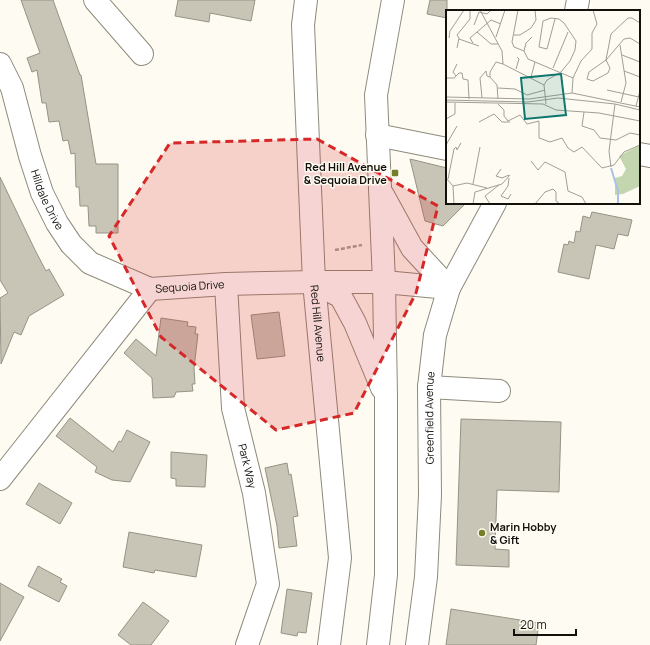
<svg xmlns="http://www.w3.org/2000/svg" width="650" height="645" font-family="Manrope,sans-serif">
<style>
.building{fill:#c9c5b6;stroke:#969284}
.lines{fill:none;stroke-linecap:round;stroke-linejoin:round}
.minor-casing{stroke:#8e8a7c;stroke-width:24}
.major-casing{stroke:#8e8a7c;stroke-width:24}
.path{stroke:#a4a29a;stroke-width:2.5;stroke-dasharray:4 2;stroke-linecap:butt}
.minor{stroke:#fff;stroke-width:22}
.major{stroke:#fff;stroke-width:22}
.marked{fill:#d62828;fill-opacity:0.2;stroke:#d62828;stroke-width:3;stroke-dasharray:8 5;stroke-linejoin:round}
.poi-dot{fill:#787e28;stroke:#fefcf2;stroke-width:1.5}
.labels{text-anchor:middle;stroke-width:3;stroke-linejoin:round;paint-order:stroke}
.poi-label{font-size:11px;font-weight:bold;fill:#13110c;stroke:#fefcf2;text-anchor:end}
.street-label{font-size:11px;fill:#13110c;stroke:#fefcf2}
.inset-river{fill:none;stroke:#aac0e5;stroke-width:2}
.inset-road{fill:none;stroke:#a09e96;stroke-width:1}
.view{fill:#0f766e;fill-opacity:0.15;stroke:#0f766e;stroke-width:2}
.inset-edge{fill:none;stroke:#13110c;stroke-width:2}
</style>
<rect width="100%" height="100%" fill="#fefcf2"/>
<path class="building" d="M 21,0 L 53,0 L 80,75 L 81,75 L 96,164 L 118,164 L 118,233 L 96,233 L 96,226 L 89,226 L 88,206 L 80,206 L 79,187 L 76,187 L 75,153 L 71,154 L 68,140 L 63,141 L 59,121 L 49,122 L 46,103 L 42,103 L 37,70 L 32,72 L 27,58 L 40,53 Z
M 178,0 L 255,0 L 251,21 L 210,13 L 209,22 L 175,16 Z
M 430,0 L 447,0 L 447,18 L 427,14 Z
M 410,159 L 447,168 L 447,203 L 466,203 L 443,226 L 425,221 Z
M 0,177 L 35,250 L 46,271 L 49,269 L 64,295 L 29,316 L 21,335 L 14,332 L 1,364 L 0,298 L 8,293 L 0,280 Z
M 592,212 L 632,220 L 628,236 L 618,234 L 614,249 L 596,245 L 589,279 L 558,272 L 564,244 L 568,245 L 569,241 L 574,243 L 576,231 L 580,232 L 583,216 L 590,218 Z
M 279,312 L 285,356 L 257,359 L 251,315 Z
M 161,318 L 188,322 L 187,326 L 196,327 L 195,334 L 198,334 L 194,368 L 195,384 L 192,384 L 193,391 L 176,392 L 174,397 L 153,398 L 152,378 L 124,353 L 136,339 L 156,356 Z
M 70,418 L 113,452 L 119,441 L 121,442 L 127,430 L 150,442 L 130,482 L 112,480 L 95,472 L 97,467 L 56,436 Z
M 461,419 L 561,422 L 559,492 L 497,490 L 495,549 L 509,550 L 509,567 L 456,565 Z
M 171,452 L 207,455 L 205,487 L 176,486 L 176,479 L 171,478 Z
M 287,463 L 289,475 L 291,474 L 298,516 L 293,517 L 297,546 L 279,548 L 277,526 L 265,468 Z
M 39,483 L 72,503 L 60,524 L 26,504 Z
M 129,532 L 202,545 L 196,577 L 155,570 L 154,573 L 123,567 Z
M 38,566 L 62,579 L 60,582 L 67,586 L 59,602 L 28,586 Z
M 0,583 L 24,597 L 0,641 Z
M 287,589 L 312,593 L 306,633 L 298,632 L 297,636 L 281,633 Z
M 143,602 L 169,621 L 151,645 L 131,645 L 118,635 Z
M 451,609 L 539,623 L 536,645 L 446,645 Z"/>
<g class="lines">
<g class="minor-casing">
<g id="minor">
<path d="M 95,0 L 142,54"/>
<path d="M 576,11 L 578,0"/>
<path id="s1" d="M 0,64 L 12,88 L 30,156 L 42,193 L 57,223 L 71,244 L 90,263 L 150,289 L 226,284 L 314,282 L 384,282 L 449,288"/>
<path d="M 377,135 L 447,149"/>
<path d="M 639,154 L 650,156"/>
<path id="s2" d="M 226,284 L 233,408 L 254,493 L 268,584 L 247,645"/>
<path d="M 429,387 L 499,391"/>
<path d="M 0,479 L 150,289"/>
<path id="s3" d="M 417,645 L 426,577 L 430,495 L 429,387 L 435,335 L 449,288 L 495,203"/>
</g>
</g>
<g class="major-casing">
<g id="major">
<path id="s4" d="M 306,0 L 303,25 L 314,282 L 340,558 L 329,645"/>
<path d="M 383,195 L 412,248 L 449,288"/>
<path d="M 314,282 L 341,297 L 355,323 L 382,388"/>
<path d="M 378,645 L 386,575 L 386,396 L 384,282 L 376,95 L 393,0"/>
</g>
</g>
<path class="path" d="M 335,250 L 362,245"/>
<use href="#minor" class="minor"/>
<use href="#major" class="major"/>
</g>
<path class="marked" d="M 317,139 L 438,206 L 416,293 L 354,413 L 276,430 L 161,337 L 109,236 L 170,143 Z"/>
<g class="poi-dot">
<rect x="391" y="169" width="8" height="8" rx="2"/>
<circle cx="482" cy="533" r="4"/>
</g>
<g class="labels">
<g class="poi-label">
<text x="387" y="171">Red Hill Avenue<tspan x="387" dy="13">&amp; Sequoia Drive</tspan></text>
<text x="490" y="531" text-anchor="start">Marin Hobby<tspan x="490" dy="13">&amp; Gift</tspan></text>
</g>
<g class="street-label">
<text dy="4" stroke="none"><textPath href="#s1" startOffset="144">Hilldale Drive</textPath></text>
<text dy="4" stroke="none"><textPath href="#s1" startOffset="327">Sequoia Drive</textPath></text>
<text dy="4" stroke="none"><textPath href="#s4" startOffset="324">Red Hill Avenue</textPath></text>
<text dy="4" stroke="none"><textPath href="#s3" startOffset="228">Greenfield Avenue</textPath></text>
<text dy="4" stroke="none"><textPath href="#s2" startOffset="184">Park Way</textPath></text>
</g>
</g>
<g transform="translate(446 10)">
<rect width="194" height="194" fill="#fefcf2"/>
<path d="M 194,135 L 194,176 L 177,184 L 169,185 L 169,168 L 176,166 L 180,159 L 173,146 Z" fill="#c4d6af"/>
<path class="inset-river" d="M 165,158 L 172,181 L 172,194"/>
<path class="inset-road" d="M 34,0 L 56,41 L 57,54 L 98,75 L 100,94M 72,0 L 66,32 L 68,37 L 78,41 L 82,49 L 89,52 L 127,68M 194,13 L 186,8 L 182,8 L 165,24 L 160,50 L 164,58 L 162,63 L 147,71 L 141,69 L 143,62 L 160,50 L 178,29 L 184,28 L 194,34M 28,15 L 33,2 L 41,4 L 45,0M 31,22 L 45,34 L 52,34M 68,25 L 74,25 L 85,18 L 90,10 L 89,0M 50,27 L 59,0M 3,28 L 4,21 L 18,0M 13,29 L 33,36M 27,33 L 24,28 L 45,10 L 55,14M 174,35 L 180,73 L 175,92M 11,38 L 13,28 L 11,25 L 24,9 L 24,0M 78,41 L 80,33 L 86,27M 176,45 L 194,52M 107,58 L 122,22M 70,59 L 73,49 L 71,47M 178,61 L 194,67M 10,66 L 7,62 L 11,54M 85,67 L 89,52M 0,68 L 8,68 L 13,63 L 16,63 L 17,69 L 22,70 L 23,89M 98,75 L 101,70 L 115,62 L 124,51 L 129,40 L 130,31 L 118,13 L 113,9 L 105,8 L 97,11 L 93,37 L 101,39 L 109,9M 52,78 L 69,79 L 81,85 L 99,80M 161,80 L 193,87M 126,83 L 127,68 L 135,51 L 146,39 L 146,23 L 151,14 L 147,0M 0,87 L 83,89 L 126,83 L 194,97M 36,88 L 34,68 L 40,61 L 41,66 L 44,67M 52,89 L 51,75 L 44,67 L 44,62 L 50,52 L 57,54M 0,90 L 82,92 L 112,88 L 169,94 L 194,100M 0,92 L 97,94 L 110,100 L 153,103 L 194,111M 52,94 L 58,100 L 58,106 L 62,111 L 74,105 L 81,114 L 93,111 L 93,128 L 104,132 L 116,128 L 122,138 L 128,142 L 136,137 L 156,158 L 168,155 L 178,142 L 194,135M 190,96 L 194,81M 138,102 L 136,116 L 148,120 L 154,128 L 170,130 L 184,123 L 194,125M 0,109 L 9,104 L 9,93M 33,112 L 48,104 L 56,112 L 64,112M 0,135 L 11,116M 85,151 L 92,160 L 99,152 L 119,162 L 122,181 L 136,187 L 140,194M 165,157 L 163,141 L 169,94M 55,159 L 50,166 L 56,168 L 63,165M 0,168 L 7,176 L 8,194M 63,168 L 62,176 L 55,186 L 62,189 L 65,184M 2,169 L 8,139 L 10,137 L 11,140 L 15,133M 27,174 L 34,137M 7,176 L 21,173 L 41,178M 27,194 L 29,182 L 56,174 L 64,165M 44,194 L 39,186 L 53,175M 89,194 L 99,182 L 107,179 L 110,182 L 110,191 L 114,194"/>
<path class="view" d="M 115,64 L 120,105 L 79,109 L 75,68 Z"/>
<rect width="194" height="194" class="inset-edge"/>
</g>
<path d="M514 629v6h62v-6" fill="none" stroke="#13110c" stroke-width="2"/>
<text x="520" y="629" font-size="12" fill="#13110c" stroke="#fefcf2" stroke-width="3" paint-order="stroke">20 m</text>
</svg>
